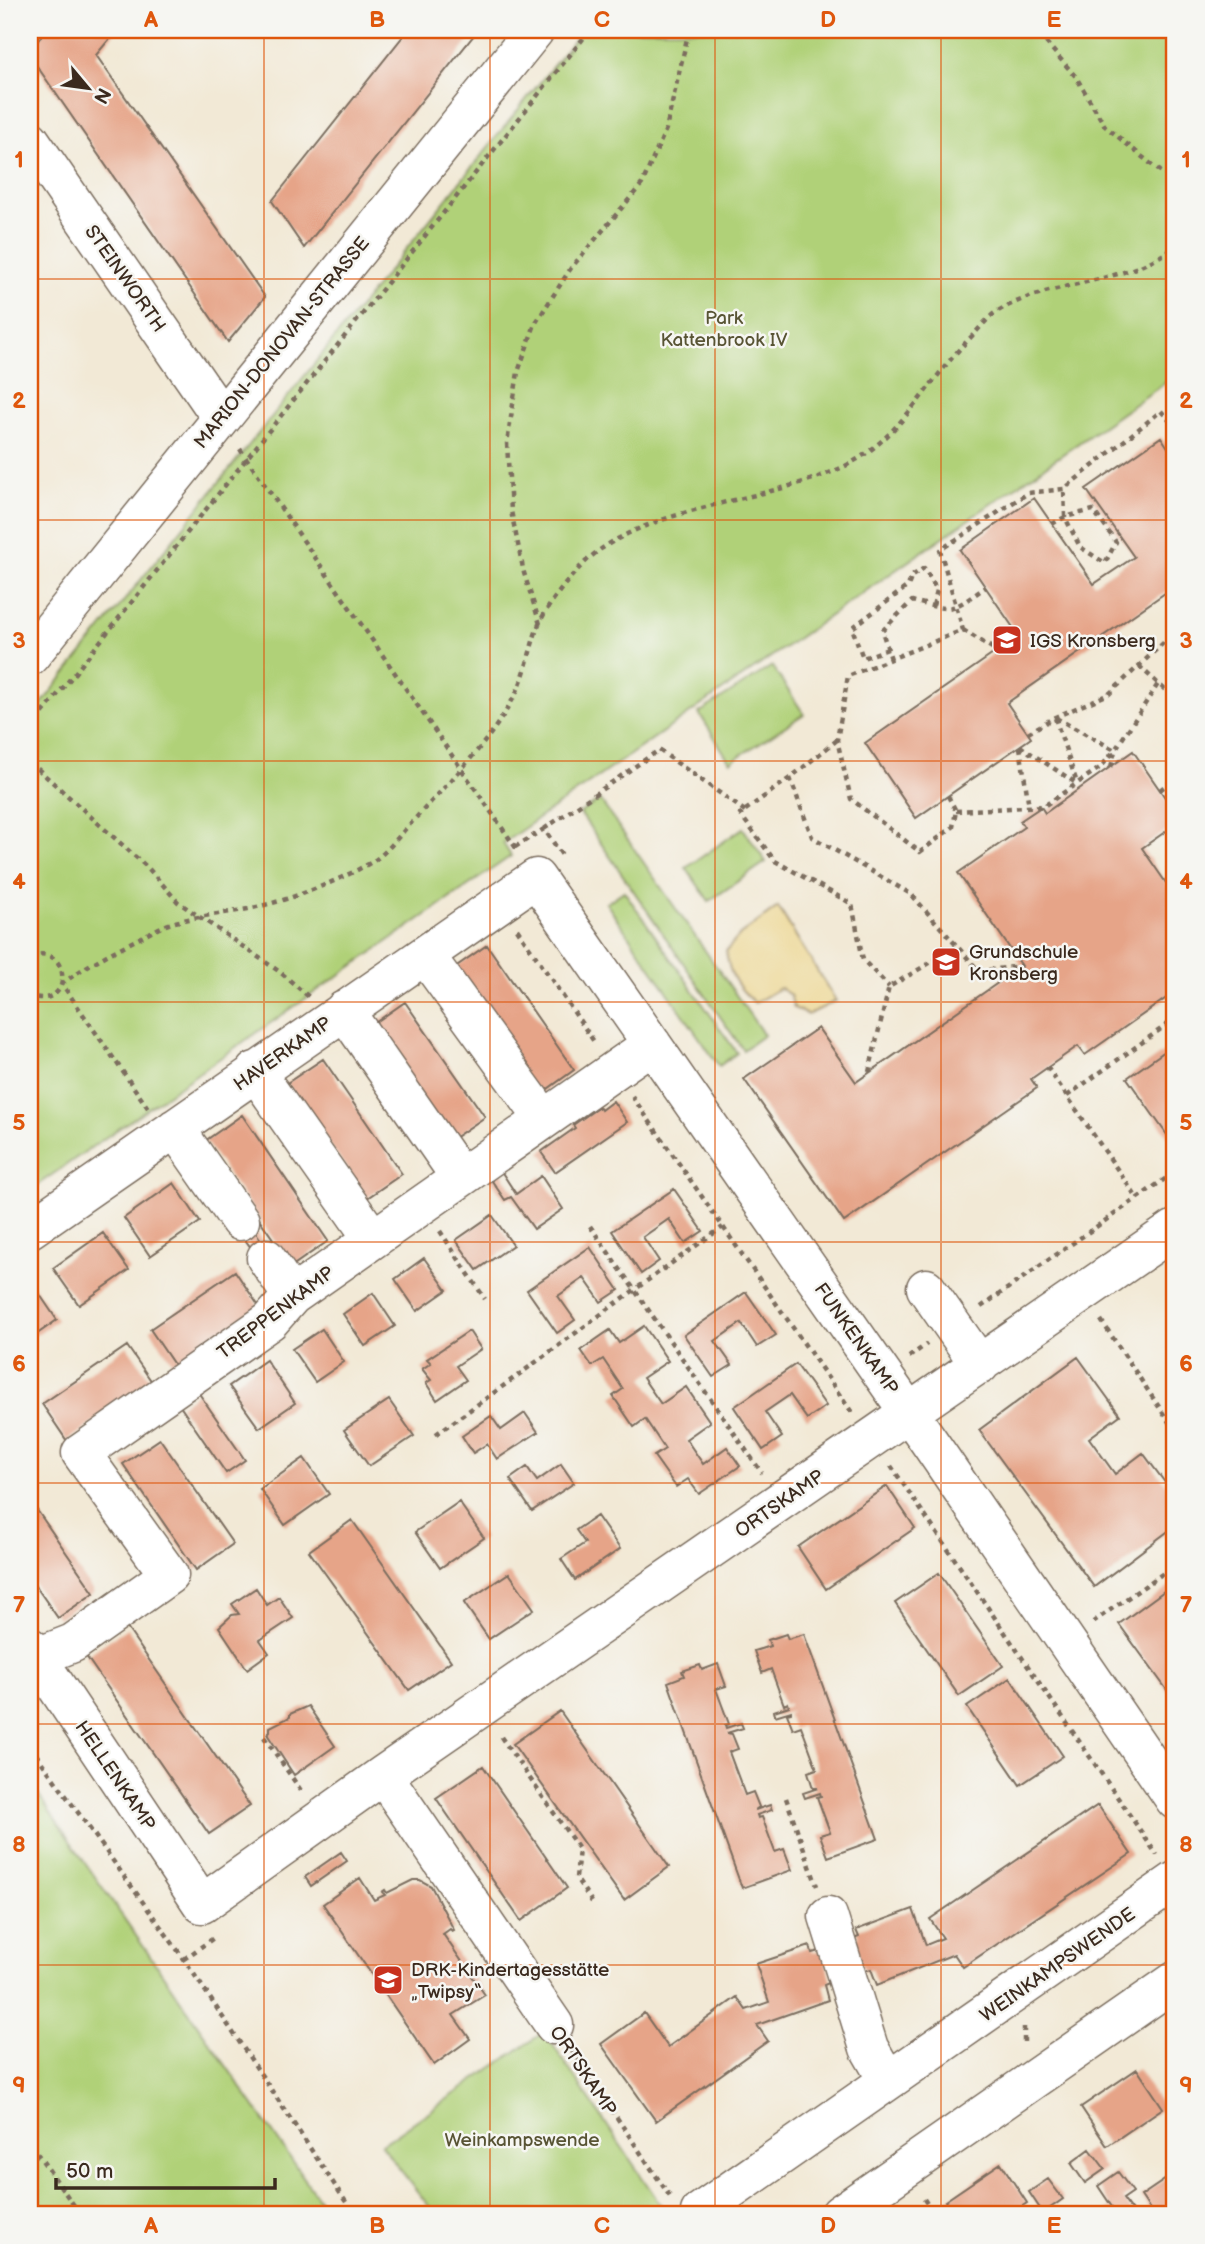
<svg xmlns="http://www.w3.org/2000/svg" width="1205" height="2244" font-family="'Balsamiq Sans',sans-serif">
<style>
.green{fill:#b0d178;stroke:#767e4b;stroke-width:2}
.sand{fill:#eeda9e;stroke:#94825e;stroke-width:2}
.building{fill:#e6a488}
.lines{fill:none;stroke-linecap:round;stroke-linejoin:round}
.minor-casing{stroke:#7b6d5e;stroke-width:41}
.path{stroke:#7b6d5e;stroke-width:4.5;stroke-dasharray:5 5;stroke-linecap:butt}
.minor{stroke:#fff;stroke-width:38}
.grid{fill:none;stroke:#df570d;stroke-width:2;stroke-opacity:0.55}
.labels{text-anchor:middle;stroke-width:5;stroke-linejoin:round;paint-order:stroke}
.street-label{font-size:19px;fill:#3b2a1e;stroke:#f6f6f2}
.park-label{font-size:19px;fill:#585434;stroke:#f6f6f2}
.poi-label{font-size:19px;fill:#3b2a1e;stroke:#f6f6f2;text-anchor:start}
.neatline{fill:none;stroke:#df570d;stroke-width:2.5}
.grid-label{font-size:23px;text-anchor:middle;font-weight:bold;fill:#df570d}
</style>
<rect width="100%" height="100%" fill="#f6f6f2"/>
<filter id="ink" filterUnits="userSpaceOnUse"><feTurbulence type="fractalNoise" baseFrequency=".0143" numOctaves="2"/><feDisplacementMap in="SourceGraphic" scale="14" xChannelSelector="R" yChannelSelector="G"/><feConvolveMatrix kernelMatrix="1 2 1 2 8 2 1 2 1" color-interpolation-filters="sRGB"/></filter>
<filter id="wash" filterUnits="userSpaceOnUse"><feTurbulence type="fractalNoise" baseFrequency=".00686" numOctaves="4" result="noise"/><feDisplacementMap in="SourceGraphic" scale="28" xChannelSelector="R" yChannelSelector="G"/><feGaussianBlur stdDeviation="1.57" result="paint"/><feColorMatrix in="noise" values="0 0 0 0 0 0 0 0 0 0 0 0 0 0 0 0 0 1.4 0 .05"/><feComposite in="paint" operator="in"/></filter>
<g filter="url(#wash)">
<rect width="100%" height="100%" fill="#f2e9d6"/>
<path class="green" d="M 582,30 L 1175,30 L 1175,376 L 503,843 L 511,856 L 30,1190 L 30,718 Z
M 772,666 L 804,714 L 730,762 L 699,713 Z
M 600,800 L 764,1035 L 743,1050 L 580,813 Z
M 743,828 L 766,862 L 709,901 L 686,868 Z
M 624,891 L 737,1053 L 719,1066 L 606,903 Z
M 30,1783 L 329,2214 L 30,2214 Z
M 544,2032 L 667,2214 L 435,2214 L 381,2145 Z"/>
<path class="sand" d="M 778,907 L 836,1001 L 808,1015 L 794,1008 L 790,995 L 780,988 L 755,1003 C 737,987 729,975 726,951 L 740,935 Z"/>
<g id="blocks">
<path class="building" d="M 46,30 L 117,30 L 96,55 L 265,297 L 228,342 L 30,56 L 30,51 Z
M 408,30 L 478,30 L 304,248 L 272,201 Z
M 1161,437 L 1175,458 L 1175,586 L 1007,703 L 1031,738 L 916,818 L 865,743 L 1019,636 L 960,550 L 1034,498 L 1094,584 L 1134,557 L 1086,489 Z
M 1133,751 L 1175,812 L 1175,825 L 1142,848 L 1175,896 L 1175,992 L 1085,1055 L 1078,1046 L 1031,1079 L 1037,1088 L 844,1222 L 744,1079 L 818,1028 L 856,1082 L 1022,966 L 958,873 L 1024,827 L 1020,821 L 1041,807 L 1045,813 Z
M 487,945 L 574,1070 L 538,1096 L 451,970 Z
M 405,1002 L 485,1117 L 448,1142 L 369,1027 Z
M 1175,1044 L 1175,1140 L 1172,1142 L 1127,1078 Z
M 323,1059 L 402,1174 L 367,1198 L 287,1083 Z
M 613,1101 L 627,1122 L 555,1172 L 541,1152 L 575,1128 L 573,1125 L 599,1107 L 601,1110 Z
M 242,1115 L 328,1241 L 292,1266 L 205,1141 Z
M 501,1171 L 516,1194 L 541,1176 L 563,1209 L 534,1229 L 511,1197 L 505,1200 L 490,1178 Z
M 174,1183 L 200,1222 L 150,1256 L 124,1218 Z
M 674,1189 L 703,1231 L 685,1243 L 669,1219 L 643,1237 L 659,1261 L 641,1274 L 612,1231 Z
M 492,1215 L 513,1245 L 477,1270 L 456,1240 Z
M 247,1219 L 269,1252 L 259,1259 L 236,1227 Z
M 103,1233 L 129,1270 L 79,1305 L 53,1268 Z
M 590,1247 L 619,1290 L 601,1302 L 584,1278 L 558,1296 L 575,1320 L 557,1333 L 527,1290 Z
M 424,1258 L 447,1290 L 417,1311 L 395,1279 Z
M 235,1271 L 260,1308 L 175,1366 L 150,1329 Z
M 32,1283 L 57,1320 L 30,1339 L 30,1284 Z
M 746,1292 L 776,1335 L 757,1347 L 741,1323 L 715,1341 L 732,1365 L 713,1377 L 684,1335 Z
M 373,1293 L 395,1326 L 365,1346 L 343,1314 Z
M 644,1326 L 668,1361 L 643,1378 L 661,1404 L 686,1387 L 710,1422 L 686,1439 L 703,1464 L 727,1447 L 740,1466 L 699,1494 L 688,1479 L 676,1487 L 654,1456 L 665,1449 L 645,1419 L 634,1427 L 613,1396 L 623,1389 L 603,1359 L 592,1366 L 581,1350 L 610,1330 L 619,1343 Z
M 322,1329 L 344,1362 L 315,1382 L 292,1349 Z
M 469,1331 L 481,1349 L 456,1366 L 466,1380 L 437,1400 L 426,1383 L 431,1380 L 422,1369 L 431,1363 L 427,1359 Z
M 127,1346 L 152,1382 L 67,1441 L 42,1404 Z
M 1078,1357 L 1120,1415 L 1089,1438 L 1115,1474 L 1143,1453 L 1175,1496 L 1175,1526 L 1094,1587 L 979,1430 Z
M 266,1360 L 295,1403 L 259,1428 L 229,1386 Z
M 796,1364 L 826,1406 L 807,1419 L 790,1395 L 765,1412 L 782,1437 L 763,1450 L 734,1407 Z
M 198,1392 L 245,1460 L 226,1473 L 180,1406 Z
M 389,1400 L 414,1436 L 369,1466 L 344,1430 Z
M 525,1413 L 538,1432 L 497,1459 L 487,1444 L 473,1453 L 462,1436 L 491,1416 L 501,1430 Z
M 160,1439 L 233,1544 L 196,1570 L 123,1464 Z
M 304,1458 L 329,1494 L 285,1525 L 260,1489 Z
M 561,1464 L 574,1483 L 532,1511 L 510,1479 L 527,1467 L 537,1481 Z
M 887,1486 L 915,1528 L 826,1589 L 798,1547 Z
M 30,1500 L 94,1593 L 58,1618 L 30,1578 Z
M 459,1502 L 484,1538 L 440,1568 L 415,1532 Z
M 597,1516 L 620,1549 L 575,1580 L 561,1559 L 585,1543 L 576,1530 Z
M 352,1520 L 451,1661 L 409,1690 L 309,1551 Z
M 509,1573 L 534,1609 L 489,1639 L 464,1603 Z
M 939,1573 L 1003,1666 L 959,1696 L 895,1603 Z
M 1175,1583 L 1175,1701 L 1119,1624 Z
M 256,1588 L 267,1605 L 279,1597 L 293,1618 L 260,1640 L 269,1653 L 247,1669 L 219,1627 L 232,1615 L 239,1614 L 232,1604 Z
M 127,1628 L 250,1806 L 209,1834 L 86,1656 Z
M 786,1634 L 788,1639 L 804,1634 L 878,1839 L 828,1857 L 820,1835 L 830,1832 L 817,1797 L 821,1796 L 820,1793 L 805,1798 L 803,1793 L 818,1788 L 813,1788 L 808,1772 L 817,1769 L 801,1726 L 793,1729 L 787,1714 L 791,1713 L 791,1711 L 775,1716 L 774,1711 L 789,1706 L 788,1703 L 784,1705 L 771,1669 L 762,1673 L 754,1651 L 770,1646 L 768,1640 Z
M 718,1664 L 726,1686 L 716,1689 L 729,1724 L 725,1725 L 726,1728 L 741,1723 L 743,1728 L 727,1733 L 732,1734 L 738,1749 L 729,1752 L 745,1795 L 753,1792 L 759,1807 L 755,1810 L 770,1805 L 772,1810 L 757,1815 L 758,1818 L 762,1817 L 775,1852 L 784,1849 L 792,1870 L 742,1888 L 668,1682 L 684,1676 L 682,1671 L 700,1665 L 702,1670 Z
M 1010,1678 L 1063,1756 L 1020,1785 L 967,1707 Z
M 308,1706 L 335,1746 L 294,1775 L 267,1734 L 270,1731 L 270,1727 L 290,1717 L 290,1714 Z
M 560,1711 L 669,1867 L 624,1900 L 513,1744 Z
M 483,1766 L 567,1888 L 521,1921 L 436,1798 Z
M 1098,1805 L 1131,1854 L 963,1967 L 954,1954 L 877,1985 L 871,1969 L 865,1971 L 849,1941 L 859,1937 L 856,1930 L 913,1909 L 926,1945 L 943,1938 L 930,1919 Z
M 341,1852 L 347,1861 L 311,1886 L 305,1877 Z
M 360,1878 L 374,1900 L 385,1895 L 382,1892 L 385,1890 L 387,1893 L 413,1880 L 420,1880 L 431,1886 L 454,1930 L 452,1931 L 450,1929 L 443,1934 L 485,1995 L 453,2015 L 470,2039 L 434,2065 L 323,1904 Z
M 810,1946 L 812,1953 L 823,1950 L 831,1982 L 824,1985 L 828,2000 L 757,2025 L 768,2041 L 656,2121 L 601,2044 L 644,2013 L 668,2047 L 737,1997 L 746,2010 L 769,2002 L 756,1964 Z
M 1137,2069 L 1163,2108 L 1107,2146 L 1081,2107 Z
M 1090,2149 L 1105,2169 L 1085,2183 L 1071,2163 Z
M 1001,2163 L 1027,2203 L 1010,2214 L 954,2214 L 945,2201 Z
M 1118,2172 L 1133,2192 L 1123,2199 L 1134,2214 L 1107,2214 L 1105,2212 L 1112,2207 L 1098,2186 Z
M 1175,2173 L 1175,2214 L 1153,2214 L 1141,2196 Z
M 1048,2179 L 1063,2199 L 1043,2213 L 1029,2192 Z"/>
</g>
</g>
<g filter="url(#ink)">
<use href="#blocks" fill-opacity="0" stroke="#7b6d5e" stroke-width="2"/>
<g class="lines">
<g class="minor-casing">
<path id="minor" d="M 30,140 L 221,417
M 30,656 L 535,30
M 425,955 L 544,1119
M 344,1010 L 460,1177
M 255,1071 L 373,1239
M 175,1128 L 240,1221
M 30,1229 L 536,878 L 928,1440 L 1175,1800
M 266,1258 L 292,1296
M 926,1288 L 980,1365
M 30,1647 L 202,1904 L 383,1775 L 1175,1229
M 37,1657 L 73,1643 L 169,1575 L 81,1453 L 270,1321 L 292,1296 L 652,1044
M 383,1775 L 554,2025
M 828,1916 L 869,2048 L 888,2081
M 701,2214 L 700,2212 L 1175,1881
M 840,2214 L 1175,1981"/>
</g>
<path class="path" d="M 1030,30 L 1044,40 L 1076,77 L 1105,126 L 1157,169 L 1175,179
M 240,449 L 516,848
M 1052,524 L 1065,517 L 1093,510 L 1116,542 L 1105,563 L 1080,547 L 1065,517 L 1064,489
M 540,624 L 524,573 L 511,511 L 507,443 L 518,372 L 535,324 L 571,268 L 642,184 L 666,129 L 689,30
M 963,630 L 997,651
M 888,649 L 863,658 L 852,628 L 908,586 L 912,576 L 924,568 L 937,590 L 933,606
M 891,659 L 882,631 L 912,601 C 955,612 949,612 986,587
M 1139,666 L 1175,699
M 1055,718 L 1077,783
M 1056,718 L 1115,750 L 1158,684
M 30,729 L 590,30
M 1028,733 L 1055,717 L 1109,694 L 1175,632
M 837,740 L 790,778 L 812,837 L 911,894 L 979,971 L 1022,966
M 1020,746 L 1076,783
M 1020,747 L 1029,807
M 30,762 L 148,868 L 178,902 L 280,972 L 309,997
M 1111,767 L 1115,751
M 790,778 L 740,814 L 775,861 L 852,904 L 863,960 L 889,987
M 1160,790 L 1175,778
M 948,796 L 956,811 L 953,827 L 920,852 L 851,799 L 837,740 L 848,676 L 963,630 L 940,550 L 1028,493 L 1064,489 L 1161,411 L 1175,427
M 956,811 L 1044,806 L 1101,767 L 1115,750
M 544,829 L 659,750 L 745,811
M 515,847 L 544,829 L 562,855
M 517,929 L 595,1043
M 30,957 C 70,940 76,1011 30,996
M 1047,1067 L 1137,1198
M 869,1072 L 889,987 L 957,947
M 632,1096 L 853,1414
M 1067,1096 L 1175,1019
M 148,1108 L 62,984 C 86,965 112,952 140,938 C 150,933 161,926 172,923 C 196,916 223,914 248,909 C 290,900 335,883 372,862 C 387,853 400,834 412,822 C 448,783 489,744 514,697 C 527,674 529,648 539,624 C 550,600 579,564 601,549 C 666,505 762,501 834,471 C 899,445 926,381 973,335 C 981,327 989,316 998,311 C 1053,279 1125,286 1175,246
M 590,1226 L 762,1473
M 440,1231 L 485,1299
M 981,1307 L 1175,1172
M 1101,1320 L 1175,1431
M 909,1357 L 927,1344
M 436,1434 C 533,1366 626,1294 723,1227
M 891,1466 L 1157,1855
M 1093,1622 L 1175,1565
M 264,1737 L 302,1792
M 501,1737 L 579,1849 L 576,1878 L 592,1902
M 30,1746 L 184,1959 L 354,2214
M 786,1798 L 817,1886
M 184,1959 L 215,1937
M 1024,2027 L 1024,2046
M 572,2051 L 671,2198
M 30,2145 L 39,2156 L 80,2214
M 924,2199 L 934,2214"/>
<use href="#minor" class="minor"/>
</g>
</g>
<path class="grid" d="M 264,30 L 264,2214M 490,30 L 490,2214M 715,30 L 715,2214M 941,30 L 941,2214M 30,279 L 1175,279M 30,520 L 1175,520M 30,761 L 1175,761M 30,1002 L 1175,1002M 30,1242 L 1175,1242M 30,1483 L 1175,1483M 30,1724 L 1175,1724M 30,1965 L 1175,1965"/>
<defs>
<g id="school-square" transform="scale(1.575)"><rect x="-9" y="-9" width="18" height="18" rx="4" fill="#c8321e" stroke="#f6f6f2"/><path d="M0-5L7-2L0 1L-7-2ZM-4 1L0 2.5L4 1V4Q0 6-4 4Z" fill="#fff"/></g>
</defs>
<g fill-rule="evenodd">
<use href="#school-square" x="1007" y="640"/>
<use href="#school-square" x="946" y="962"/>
<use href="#school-square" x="388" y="1980"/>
</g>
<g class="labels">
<g class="street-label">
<text transform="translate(126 278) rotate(55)" y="7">STEINWORTH</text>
<text transform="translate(281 342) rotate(-51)" y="7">MARION-DONOVAN-STRASSE</text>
<text transform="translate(282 1053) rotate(-35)" y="7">HAVERKAMP</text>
<text transform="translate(275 1312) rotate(-37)" y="7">TREPPENKAMP</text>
<text transform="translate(857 1338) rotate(55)" y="7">FUNKENKAMP</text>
<text transform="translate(779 1503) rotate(-35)" y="7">ORTSKAMP</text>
<text transform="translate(116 1775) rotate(56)" y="7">HELLENKAMP</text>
<text transform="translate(1057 1964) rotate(-35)" y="7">WEINKAMPSWENDE</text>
<text transform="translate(584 2070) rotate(56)" y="7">ORTSKAMP</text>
</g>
<g class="park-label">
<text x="724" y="324">Park<tspan x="724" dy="22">Kattenbrook IV</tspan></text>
<text x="522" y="2146">Weinkampswende</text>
</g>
<g class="poi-label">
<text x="1030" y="647">IGS Kronsberg</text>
<text x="969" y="958">Grundschule<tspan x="969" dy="22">Kronsberg</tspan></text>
<text x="411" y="1976">DRK-Kindertagesstätte<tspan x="411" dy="22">„Twipsy“</tspan></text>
</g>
</g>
<rect width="1205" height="2244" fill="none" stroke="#f6f6f2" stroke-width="77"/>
<g transform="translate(88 88) rotate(119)" stroke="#f6f6f2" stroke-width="5" paint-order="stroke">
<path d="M0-5L12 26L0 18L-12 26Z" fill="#3b2a1e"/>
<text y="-10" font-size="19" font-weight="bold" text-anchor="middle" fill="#3b2a1e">N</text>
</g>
<path d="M56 2178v10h219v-10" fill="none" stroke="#3b2a1e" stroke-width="3.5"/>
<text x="66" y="2178" font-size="21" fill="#3b2a1e" stroke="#f6f6f2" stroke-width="5" paint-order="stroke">50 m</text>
<rect x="38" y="38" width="1128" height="2168" class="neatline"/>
<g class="grid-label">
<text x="151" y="27">A</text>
<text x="377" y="27">B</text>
<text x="602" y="27">C</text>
<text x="828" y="27">D</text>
<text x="1054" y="27">E</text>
<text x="19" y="167">1</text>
<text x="1186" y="167">1</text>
<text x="19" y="408">2</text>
<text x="1186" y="408">2</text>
<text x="19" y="648">3</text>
<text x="1186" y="648">3</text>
<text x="19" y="889">4</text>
<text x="1186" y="889">4</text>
<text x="19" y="1130">5</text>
<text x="1186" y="1130">5</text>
<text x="19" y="1371">6</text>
<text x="1186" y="1371">6</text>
<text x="19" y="1612">7</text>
<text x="1186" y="1612">7</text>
<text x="19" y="1852">8</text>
<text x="1186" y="1852">8</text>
<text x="19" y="2093">9</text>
<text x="1186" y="2093">9</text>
<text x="151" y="2233">A</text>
<text x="377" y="2233">B</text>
<text x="602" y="2233">C</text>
<text x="828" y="2233">D</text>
<text x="1054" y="2233">E</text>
</g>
</svg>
